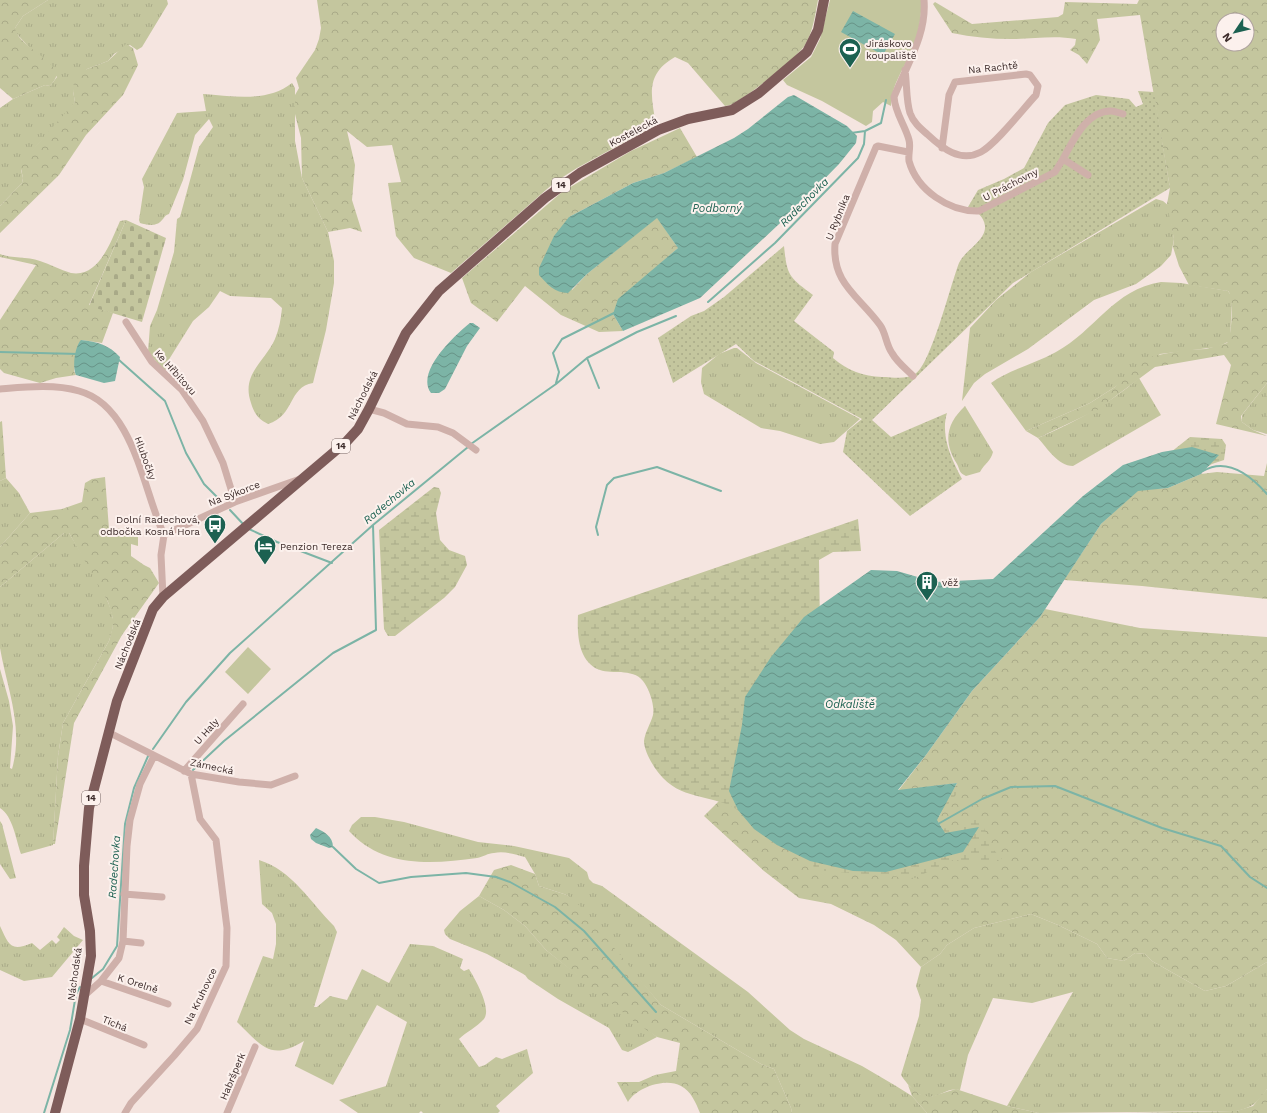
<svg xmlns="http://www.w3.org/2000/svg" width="1267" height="1113" font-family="'Work Sans',sans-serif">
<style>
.grass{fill:url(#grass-tufts)}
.forest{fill:url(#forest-crowns);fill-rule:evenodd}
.wetland{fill:url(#wetland-marsh)}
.cemetery{fill:url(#cemetery-stones)}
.park{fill:url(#park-dots)}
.pitch{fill:#c4c69e}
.water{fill:url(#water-waves)}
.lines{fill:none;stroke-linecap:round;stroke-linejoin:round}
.stream{stroke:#7cb4a6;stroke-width:2}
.street{stroke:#cfb0aa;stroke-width:7}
.primary{stroke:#7e5c5a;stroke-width:10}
.labels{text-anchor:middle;stroke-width:4;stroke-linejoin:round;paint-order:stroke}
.shield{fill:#fcf1ed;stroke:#766664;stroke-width:1}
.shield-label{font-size:9px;font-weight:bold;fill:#3c2b2a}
.poi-label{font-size:10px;fill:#3c2b2a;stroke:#fcf1ed;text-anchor:start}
.street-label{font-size:10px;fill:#3c2b2a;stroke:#fcf1ed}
.water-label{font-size:11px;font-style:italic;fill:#1c6151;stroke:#fcf1ed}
</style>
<defs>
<pattern id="grass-tufts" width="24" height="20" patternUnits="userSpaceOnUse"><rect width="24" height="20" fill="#c4c69e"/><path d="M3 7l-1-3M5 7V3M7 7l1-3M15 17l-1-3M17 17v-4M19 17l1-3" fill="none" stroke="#a9aa88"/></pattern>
<pattern id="forest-crowns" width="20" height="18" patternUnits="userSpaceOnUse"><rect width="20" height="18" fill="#c4c69e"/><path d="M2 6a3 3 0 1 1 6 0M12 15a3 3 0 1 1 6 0" fill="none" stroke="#a9aa88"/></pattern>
<pattern id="wetland-marsh" width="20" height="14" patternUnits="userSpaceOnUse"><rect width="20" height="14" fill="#c4c69e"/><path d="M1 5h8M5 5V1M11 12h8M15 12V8" fill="none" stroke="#a9aa88"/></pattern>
<pattern id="cemetery-stones" width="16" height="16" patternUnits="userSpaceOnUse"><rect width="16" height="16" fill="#c4c69e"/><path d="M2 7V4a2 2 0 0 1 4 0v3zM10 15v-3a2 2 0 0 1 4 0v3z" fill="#a9aa88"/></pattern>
<pattern id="park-dots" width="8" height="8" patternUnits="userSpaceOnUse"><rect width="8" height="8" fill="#c4c69e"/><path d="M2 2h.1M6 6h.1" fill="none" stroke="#a9aa88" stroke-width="1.8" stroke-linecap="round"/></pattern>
<pattern id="water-waves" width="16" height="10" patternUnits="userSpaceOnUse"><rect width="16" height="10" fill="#7cb4a6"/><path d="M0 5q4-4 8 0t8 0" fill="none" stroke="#679387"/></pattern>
</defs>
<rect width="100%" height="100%" fill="#f5e5e0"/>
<path class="grass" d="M 48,0 L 167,0 L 168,4 L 142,47 L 137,50 L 130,45 L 114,54 L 108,61 L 87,69 L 73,91 L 75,102 C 59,127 33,143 21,170 L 23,178 L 22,183 L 0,206 L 0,108 L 13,99 L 45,85 L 50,86 L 57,77 L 15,32 L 15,28 L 23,16 Z
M 292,83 L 295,88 L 295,141 L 302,178 L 328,232 L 334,261 L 334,283 L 326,330 L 313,383 C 288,387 295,416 268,424 C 258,419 254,413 251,403 C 241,374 264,363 275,339 C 279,329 281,319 282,308 L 271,298 L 230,296 L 220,291 L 209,307 L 193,321 L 168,361 L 165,372 L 148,352 L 150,326 L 157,310 L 174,252 L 177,219 L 180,217 L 199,147 L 213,127 L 209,119 L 195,135 L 183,180 L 169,214 C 165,215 165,217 162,220 C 157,227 147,225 140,223 L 139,220 L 144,187 L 142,179 L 177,113 L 206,111 L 203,94 C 232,96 267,103 292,83 Z
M 1156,199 L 1163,201 L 1169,206 L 1174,239 L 1171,255 L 1161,266 L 1136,284 L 1094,300 L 1028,349 L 985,374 L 974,383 L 962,401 L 970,328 L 996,300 L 1031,272 Z
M 1161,282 L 1181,283 L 1228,291 L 1232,297 L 1230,341 L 1217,347 L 1160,354 L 1115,387 L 1090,403 L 1026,431 L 991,383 C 1010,369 1035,364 1056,352 C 1095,331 1114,289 1161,282 Z
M 734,348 L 737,348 L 756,363 L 860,419 L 834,442 L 820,444 L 780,431 L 761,428 L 704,394 L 701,382 L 702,368 L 719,354 Z
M 1139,378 L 1161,415 L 1073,466 C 1058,466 1047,448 1038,438 C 1075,422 1108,405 1139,378 Z
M 1267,383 L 1267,434 L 1253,430 L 1242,422 L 1242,415 Z
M 965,406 L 993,452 C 991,461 984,464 980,472 L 966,476 C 959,473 960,470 957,464 C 943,442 946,424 965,406 Z
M 6,478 L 19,493 L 30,513 L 0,547 L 0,481 Z
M 64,533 L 69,533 C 80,552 112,600 113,619 C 114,627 111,634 109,641 L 63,723 L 58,756 L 53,845 L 21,854 C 16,840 13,816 0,808 L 0,669 L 9,701 L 13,726 L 10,768 L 12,769 C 24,727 7,689 0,648 C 0,629 0,607 0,587 Z
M 361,817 L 375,817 L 404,822 L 478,842 L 514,846 L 569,858 L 587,872 L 589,879 L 593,883 L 602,886 L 748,992 L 790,1030 L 804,1039 L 862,1066 L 896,1086 L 912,1096 L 927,1113 L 792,1113 L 791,1108 L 774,1069 L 761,1064 L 661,1005 L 567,895 L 539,886 L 535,874 L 525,857 C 515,854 504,851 494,853 C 488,853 483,857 477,858 C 434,864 385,868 352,834 L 349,831 L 352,825 Z
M 0,821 L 2,824 L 16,878 L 10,879 L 0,864 Z
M 259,860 C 292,870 311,903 334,926 L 337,932 L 314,1007 L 317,1007 L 330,996 L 347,1000 L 362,969 L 389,983 L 410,944 L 433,946 L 463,959 L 460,968 L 464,971 L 469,969 C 475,979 492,1008 484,1019 C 477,1027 466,1032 459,1039 L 479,1067 L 485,1065 L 496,1057 L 502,1059 L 527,1049 L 533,1073 L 496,1106 L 500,1111 L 498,1113 L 423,1113 L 421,1111 L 419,1113 L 358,1113 L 339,1100 L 386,1086 L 407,1022 L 377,1005 L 333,1085 L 295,1066 L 304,1041 C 270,1062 261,1045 237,1022 L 263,956 L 273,959 L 276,944 L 276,924 L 272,913 L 262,904 Z
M 479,896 L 504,910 L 525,926 L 546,950 L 657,1037 L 628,1052 L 622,1050 L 609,1028 L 558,999 L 528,979 L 525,975 L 487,954 L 450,939 L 445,934 L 444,930 L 460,911 Z
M 1031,914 L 1058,925 L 1097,944 L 1107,958 L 1124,961 L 1135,953 L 1145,954 L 1152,961 L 1205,991 L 1226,986 L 1267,962 L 1267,1089 C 1258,1103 1251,1108 1236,1111 L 1039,1113 L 1007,1106 L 1073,992 L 1032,1003 L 993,998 L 968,1055 L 960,1090 C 948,1087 941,1096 930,1097 C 918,1098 907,1084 901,1075 L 919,1016 L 921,1000 L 916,986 L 921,967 L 940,954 L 947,945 L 974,928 Z
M 0,926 C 9,945 10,952 32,943 L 40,950 L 52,940 L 56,944 L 60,940 L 57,937 L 64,927 L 74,936 L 83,940 L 52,977 L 24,981 L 0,970 Z"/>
<path class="forest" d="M 0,0 L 48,0 L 23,16 L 15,28 C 17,44 50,57 56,72 C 58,77 53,82 50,86 L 45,85 L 13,99 L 0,88 Z
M 317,0 L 818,0 C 815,15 813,32 805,45 C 796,59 746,98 730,105 L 725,106 L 688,63 L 675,57 C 645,74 651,95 656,125 L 577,168 L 555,182 L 451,273 L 414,258 L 396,236 L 388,183 L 401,182 L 392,145 L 367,147 L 347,131 L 355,165 L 352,200 L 362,232 L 350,228 L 328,232 L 302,178 L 301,138 L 295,114 L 295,95 L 299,88 L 296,78 L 315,50 L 319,39 L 321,28 Z
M 1139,0 L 1267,0 L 1267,383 L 1241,416 L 1242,422 L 1253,430 L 1267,436 L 1216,424 L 1231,365 L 1224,355 L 1155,367 L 1097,410 L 1038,438 L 1026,431 L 1090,403 L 1115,387 L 1132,370 L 1153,356 L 1184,350 L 1206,349 L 1227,343 C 1232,337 1234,296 1228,291 L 1189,285 L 1179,266 L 1173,247 L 1174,239 L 1167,204 L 1170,188 L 1140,15 L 1097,19 L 1100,40 L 1087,64 L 1079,55 L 1070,50 L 1075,45 L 1076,39 C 1054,35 1033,39 1011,39 C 991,39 972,37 952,33 L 933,4 L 935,2 L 972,24 L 1058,17 L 1063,14 L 1065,2 L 1137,4 ZM 1223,20 L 1247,20 L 1247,44 L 1223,44 Z
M 126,44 L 133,48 L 138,65 L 123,95 L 86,135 L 59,175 L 0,233 L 0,206 L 22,183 L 23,178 L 20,164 L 75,102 L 73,91 L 75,79 L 87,69 L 108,61 Z
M 680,128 L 697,157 L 664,173 L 633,183 L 569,217 L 572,290 L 587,274 L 657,217 L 678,248 L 652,271 L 613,314 L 623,331 L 599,332 L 561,315 L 525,286 L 497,322 L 471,303 L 462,278 L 562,192 L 631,151 Z
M 126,220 L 89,305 L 113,313 L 102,343 L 82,340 L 79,343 L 74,371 L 76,375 L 56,378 L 40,383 L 4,373 L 0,369 L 0,320 L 36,265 L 0,257 L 0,254 C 12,259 27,256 40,261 C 50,264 60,270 71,273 C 99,278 111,241 120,221 Z
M 2,421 L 6,478 L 0,481 L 0,422 Z
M 1267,463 L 1267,599 L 1142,586 L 1064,580 L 1101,524 L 1138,490 L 1168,488 L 1201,474 L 1217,472 L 1264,476 Z
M 105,477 L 109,529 L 138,528 L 138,546 L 131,544 L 131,556 L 144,565 L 150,568 L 159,583 L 122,635 L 74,723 L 55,844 L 53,844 L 58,756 L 63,723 L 109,641 L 113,626 L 113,618 L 108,602 L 69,533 L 64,533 L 0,587 L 0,547 L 30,513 L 62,509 L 82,502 L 85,483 L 92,479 Z
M 1045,609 L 1140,628 L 1267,637 L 1267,962 L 1226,986 L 1205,991 L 1152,961 L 1145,954 L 1135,953 L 1124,961 L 1107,958 L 1097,944 L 1058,925 L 1031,914 L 974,928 L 947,945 L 940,954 L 921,967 L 896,940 L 874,925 L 831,904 L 799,898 L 764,871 L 704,816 L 729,791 L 945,833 L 937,820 L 957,783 L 898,791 L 926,755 L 972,691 L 1040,617 Z
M 511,865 L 535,874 L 539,886 L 567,895 L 581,907 L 661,1005 L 761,1064 L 774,1069 L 791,1108 L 792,1113 L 700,1113 C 696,1103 691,1091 681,1086 C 665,1077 636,1088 628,1102 L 617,1082 L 639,1082 L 655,1075 L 676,1071 L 680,1043 L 657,1037 L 636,1023 L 546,950 L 525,926 L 504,910 L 479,896 L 494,870 Z
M 908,1085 L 919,1094 L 930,1097 L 956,1089 L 1007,1106 L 1039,1113 L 927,1113 L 912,1096 Z
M 1267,1089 L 1267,1113 L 1127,1113 L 1236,1111 L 1253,1106 Z"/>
<path class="wetland" d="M 1190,437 L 1222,439 L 1226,445 L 1224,460 L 1212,464 L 1183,480 L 1171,452 Z
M 434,487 L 439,488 L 441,493 L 436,513 L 440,540 L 449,550 L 465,556 L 467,565 L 455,587 L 444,598 L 395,636 L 388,636 L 384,629 L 379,530 Z
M 858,519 L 861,551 L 833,552 L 819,560 L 820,626 L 739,811 C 715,794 685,801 663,778 C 655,770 644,752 644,741 C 645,732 651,723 653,715 C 655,706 649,688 643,681 C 638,674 629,673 621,672 C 615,672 606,672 600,670 C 578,662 577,634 578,615 Z
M 962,786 L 960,790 L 939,815 L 938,826 L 941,829 L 959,826 L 980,817 L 991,847 L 1002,859 L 988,862 L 953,860 L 915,878 L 825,871 L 814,869 L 813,864 L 815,861 L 891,801 Z"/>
<path class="cemetery" d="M 126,220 L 166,238 L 142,322 L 89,306 Z"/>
<path class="park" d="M 1138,91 L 1154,92 L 1170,188 L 1013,283 L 872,420 L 891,437 L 947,413 C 940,436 952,460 962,479 L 910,516 L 843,452 L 847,431 L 862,419 L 754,361 L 736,344 L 673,383 L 658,338 L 691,316 L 704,311 L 724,297 L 784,246 C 787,276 789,277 813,295 L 794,321 L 834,352 L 833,358 C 848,371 863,376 882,377 C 893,377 905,380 915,374 C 931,365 951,283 959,263 C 965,250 986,241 985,226 C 984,216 976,211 968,207 L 978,190 L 1004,179 L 1024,168 L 1048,123 L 1065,105 L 1096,95 L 1129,99 L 1136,107 L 1143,104 Z"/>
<path class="pitch" d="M 830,0 L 921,0 C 922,16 919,30 914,46 C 906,66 891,84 891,106 L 883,102 L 873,111 L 872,122 L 866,126 L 822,101 L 787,85 L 783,80 L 811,57 L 820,39 Z
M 248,647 L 271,669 L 248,694 L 225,672 Z"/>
<path class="water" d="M 853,11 L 895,34 L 883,55 L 841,32 Z
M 794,95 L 847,126 L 857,136 L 856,143 L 839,164 L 794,210 L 700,298 L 623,331 L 613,314 L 618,299 L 678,248 L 657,218 L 587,274 L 568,293 C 555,293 547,284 539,275 L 539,268 L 554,236 L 569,217 L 633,183 L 664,173 L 734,138 L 748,129 L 788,97 Z
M 470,323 L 473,323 L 480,328 L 467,346 L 445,389 L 439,393 L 431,393 C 415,372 455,335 470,323 Z
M 81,340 C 98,342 109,345 120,357 L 115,381 L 104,383 L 76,375 C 72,367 75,346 81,340 Z
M 1192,447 L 1219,455 L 1201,474 L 1168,488 L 1138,491 L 1101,524 L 1040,617 L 972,691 L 926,755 L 898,790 L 957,783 L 937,820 L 945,833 L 979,827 L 963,852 L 886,872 L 853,871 L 810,861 L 777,845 L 754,829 L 738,810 L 729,791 L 742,725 L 745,697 L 771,657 L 804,617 L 871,570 L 897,571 L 935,582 L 993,579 L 1083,496 L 1123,465 L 1162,452 Z
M 316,828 C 324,832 333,836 333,847 L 329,848 L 316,843 L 311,839 L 310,835 Z"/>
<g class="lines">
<path class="stream" d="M 851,133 L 865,131 L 881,123 L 886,100
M 708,302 L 775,243 L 858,158 L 864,144 L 865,131
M 0,352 L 79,354
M 587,358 L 599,388
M 119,360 L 165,401 L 186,453 L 204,484 L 222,502
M 556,383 L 559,372 L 553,353 L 562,339 L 614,313
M 471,444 L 556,384 L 587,358 L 637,332 L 676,316
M 1203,471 C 1227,457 1251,476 1267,494
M 230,510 L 244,525
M 249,529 L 277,542 L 332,563
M 598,535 L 596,527 L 607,485 L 614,478 L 657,467 L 721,491
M 153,749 L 186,702 L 230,653 L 373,525 L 468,447
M 193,770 L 224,741 L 333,653 L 376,630 L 373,525
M 938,824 L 982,799 L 1011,787 L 1055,786 L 1162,828 L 1221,846 L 1250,877 L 1267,888
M 333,847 L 356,869 L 379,883 L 411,877 L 466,873 L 496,877 L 510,882 L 555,907 L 584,931 L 656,1012
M 92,978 L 103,969 L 117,946 L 125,824 L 134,788 L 149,754
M 44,1113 L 70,1030 L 76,994 L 80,987"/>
<path class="street" d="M 924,0 C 927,35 906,66 894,97 C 895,113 905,125 909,140 C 911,147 908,154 909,161 C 917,190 949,212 979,211 L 1055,172 L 1063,159 L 1088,175
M 905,70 C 907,84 906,100 910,113 C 913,122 920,128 927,134 C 942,148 960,163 981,152 C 996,144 1023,109 1036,95 L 1038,86 L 1030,75 L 1026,74 L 955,82 L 949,95 L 942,148
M 908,152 L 878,146 L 876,147 L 835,244 C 832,284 859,296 880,325 C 886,333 886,345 892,353 C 897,362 906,369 913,376
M 1063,159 C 1073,141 1086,111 1111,111 C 1115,111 1119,113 1123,114
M 126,322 L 152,362 L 182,390 L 203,421 L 223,463 L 235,502
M 0,389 C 26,387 54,384 79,391 C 134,406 143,490 164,535
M 369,409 L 384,413 L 407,424 L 438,427 L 453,433 L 476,450
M 163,597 L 161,555 L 164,535 L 235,502 L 300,479
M 108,732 L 191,774 L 239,782 L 271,785 L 295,776
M 184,771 L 243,704
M 124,894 L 162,897
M 123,941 L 141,943
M 101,981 L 168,1004
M 84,996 L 101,981 L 119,958 L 123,941 L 127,846 L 130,820 L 140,784 L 154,756
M 80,1019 L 144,1045
M 125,1113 L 131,1103 L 174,1056 L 197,1029 L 226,966 L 227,928 L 216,840 L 200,819 L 191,774
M 227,1113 L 255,1047"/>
<path class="primary" d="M 55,1113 L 80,1019 L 91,956 L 90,931 L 84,895 L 84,866 L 89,808 L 117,701 L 153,609 L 163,597 L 347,441 L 358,429 L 369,409 L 406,333 L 439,291 L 545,198 L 580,173 L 658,130 L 688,119 L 732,110 L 759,93 L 807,52 L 818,30 L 824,0"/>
</g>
<defs>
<g id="stadium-pin" transform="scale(1.15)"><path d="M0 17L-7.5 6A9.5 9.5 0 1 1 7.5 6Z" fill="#1c6151" stroke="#fcf1ed"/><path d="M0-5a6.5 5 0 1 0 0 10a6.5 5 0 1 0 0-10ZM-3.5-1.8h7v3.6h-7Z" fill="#fff"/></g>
<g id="bus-pin" transform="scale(1.15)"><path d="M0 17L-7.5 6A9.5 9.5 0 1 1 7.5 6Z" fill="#1c6151" stroke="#fcf1ed"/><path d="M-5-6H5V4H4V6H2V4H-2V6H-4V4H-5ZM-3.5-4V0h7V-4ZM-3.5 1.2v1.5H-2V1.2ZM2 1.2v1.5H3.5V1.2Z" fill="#fff"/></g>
<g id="hotel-pin" transform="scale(1.15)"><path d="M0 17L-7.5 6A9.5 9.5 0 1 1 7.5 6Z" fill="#1c6151" stroke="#fcf1ed"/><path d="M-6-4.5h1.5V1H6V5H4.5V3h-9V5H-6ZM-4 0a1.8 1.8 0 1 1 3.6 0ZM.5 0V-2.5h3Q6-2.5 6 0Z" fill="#fff"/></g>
<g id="building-pin" transform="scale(1.15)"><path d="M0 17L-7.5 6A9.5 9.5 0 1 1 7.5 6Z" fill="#1c6151" stroke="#fcf1ed"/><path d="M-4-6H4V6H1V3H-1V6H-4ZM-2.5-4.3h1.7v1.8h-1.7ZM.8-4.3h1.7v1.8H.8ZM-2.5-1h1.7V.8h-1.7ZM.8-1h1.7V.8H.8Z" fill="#fff"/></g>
</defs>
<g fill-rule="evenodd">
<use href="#stadium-pin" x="850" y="49"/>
<use href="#bus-pin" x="215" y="525"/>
<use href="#hotel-pin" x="265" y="546"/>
<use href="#building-pin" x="927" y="582"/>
</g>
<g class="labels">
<g class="shield">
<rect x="552" y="178" width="18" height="14" rx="3"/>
<rect x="332" y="439" width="18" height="14" rx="3"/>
<rect x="82" y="791" width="18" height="14" rx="3"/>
</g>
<g class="shield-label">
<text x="561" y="188">14</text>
<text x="341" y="449">14</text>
<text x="91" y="801">14</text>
</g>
<g class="poi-label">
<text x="866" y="47">Jiráskovo<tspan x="866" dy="12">koupaliště</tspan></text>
<text x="200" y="523" text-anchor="end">Dolní Radechová,<tspan x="200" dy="12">odbočka Kosná Hora</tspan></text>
<text x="280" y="550">Penzion Tereza</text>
<text x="942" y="586">věž</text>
</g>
<g class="street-label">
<text transform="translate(993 67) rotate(-6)" y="4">Na Rachtě</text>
<text transform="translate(633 131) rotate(-28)" y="4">Kostelecká</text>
<text transform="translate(1010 184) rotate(-27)" y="4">U Práchovny</text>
<text transform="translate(837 217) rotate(-68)" y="4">U Rybníka</text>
<text transform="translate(176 372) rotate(48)" y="4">Ke Hřbitovu</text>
<text transform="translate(362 395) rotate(-63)" y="4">Náchodská</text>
<text transform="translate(146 458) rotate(70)" y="4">Hlubočky</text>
<text transform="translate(234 493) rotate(-21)" y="4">Na Sýkorce</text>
<text transform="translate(127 644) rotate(-68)" y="4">Náchodská</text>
<text transform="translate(206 731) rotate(-48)" y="4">U Haly</text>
<text transform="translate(212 766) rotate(12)" y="4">Zámecká</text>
<text transform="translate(74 974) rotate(-82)" y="4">Náchodská</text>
<text transform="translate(138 983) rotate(18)" y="4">K Orelně</text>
<text transform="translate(200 996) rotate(-64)" y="4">Na Kruhovce</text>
<text transform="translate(115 1023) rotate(22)" y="4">Tichá</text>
<text transform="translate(232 1076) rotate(-67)" y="4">Habršperk</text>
</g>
<g class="water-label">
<text transform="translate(804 202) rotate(-45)" y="4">Radechovka</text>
<text x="717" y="212">Podborný</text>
<text transform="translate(389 501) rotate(-40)" y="4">Radechovka</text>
<text x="850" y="708">Odkaliště</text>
<text transform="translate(114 867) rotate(-86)" y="4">Radechovka</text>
</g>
</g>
<g transform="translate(1235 32) rotate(235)"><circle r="19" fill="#fcf1ed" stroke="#afa29f"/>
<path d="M0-3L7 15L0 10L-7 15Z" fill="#1c6151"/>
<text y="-6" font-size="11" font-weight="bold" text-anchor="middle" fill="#3c2b2a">N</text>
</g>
</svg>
